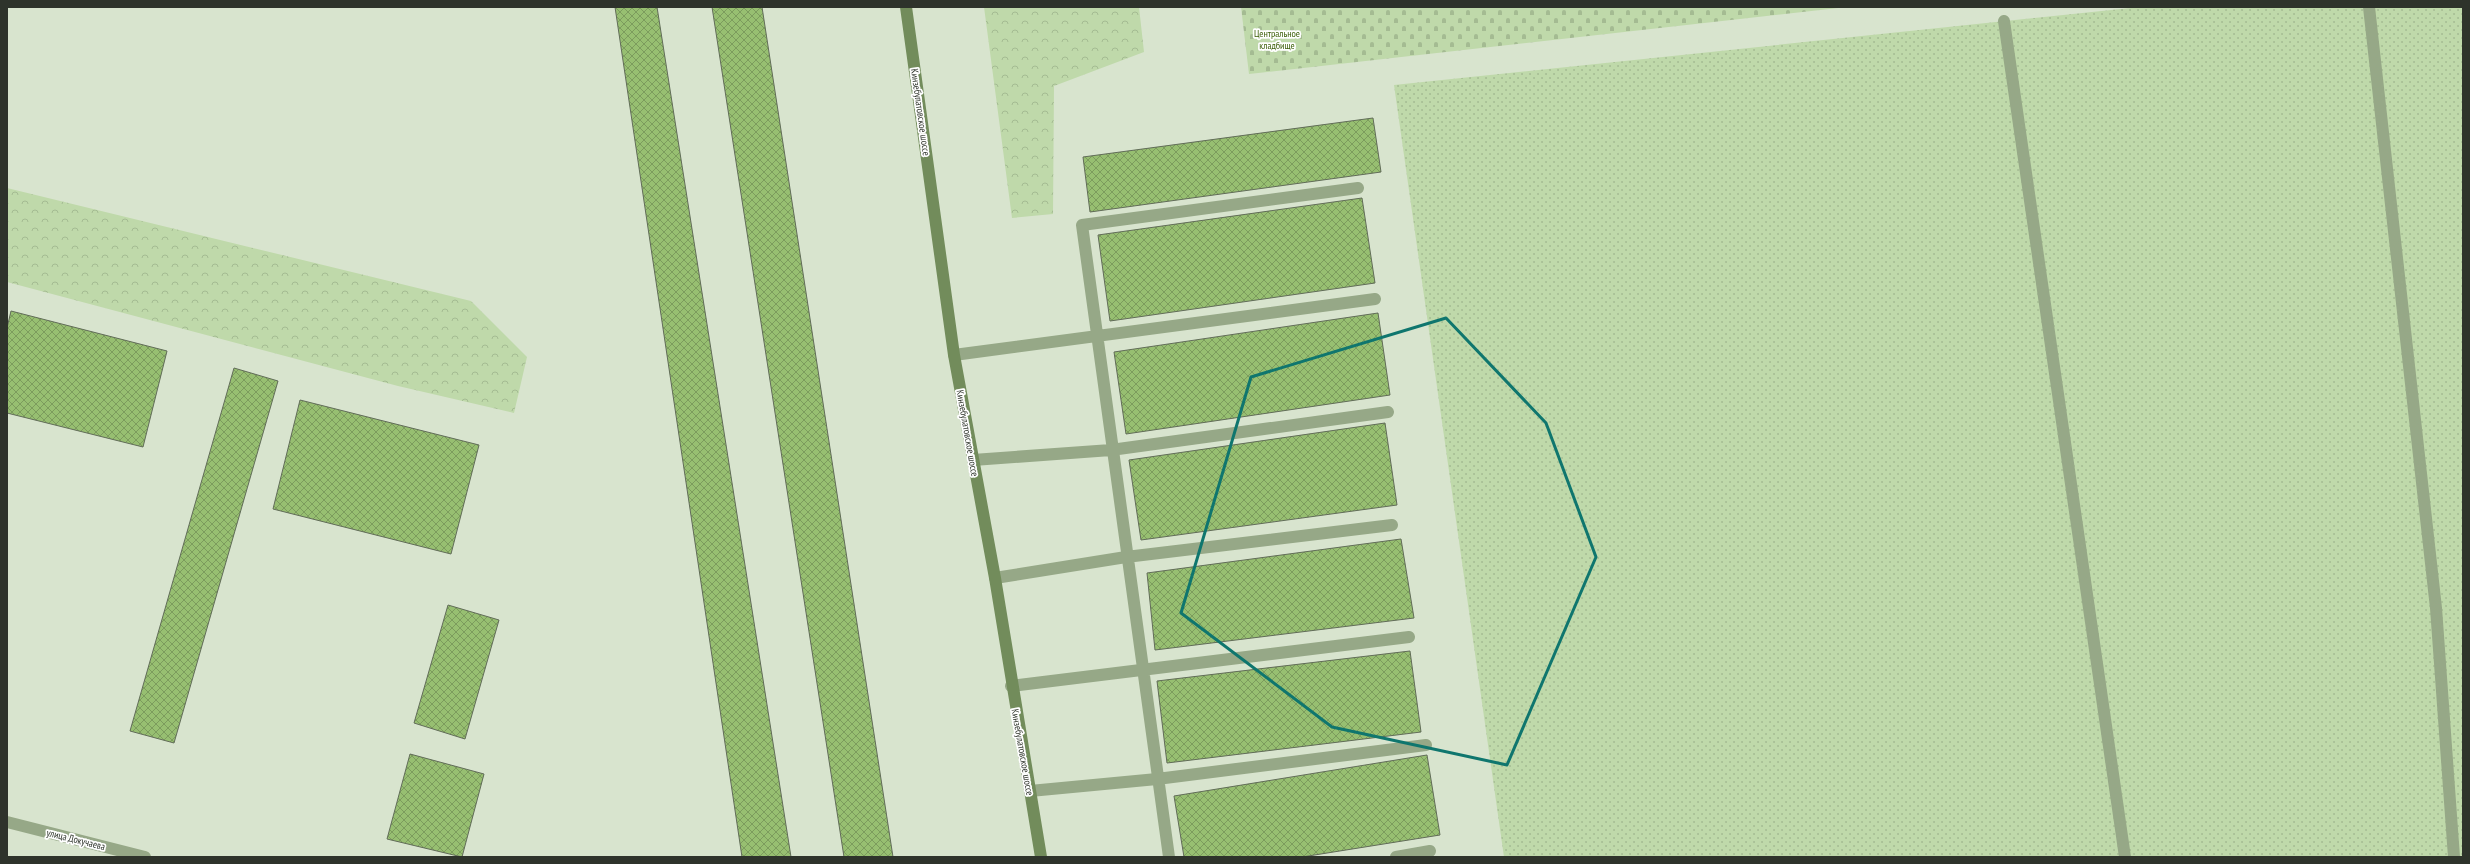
<svg xmlns="http://www.w3.org/2000/svg" width="2470" height="864" font-family="'PT Sans Narrow',sans-serif">
<style>
.green{fill:url(#green-dots)}
.forest{fill:url(#forest-crowns)}
.cemetery{fill:url(#cemetery-stones)}
.building{fill:url(#building-cross-hatch);stroke:#616c58}
.lines{fill:none;stroke-linecap:round;stroke-linejoin:round}
.lane{stroke:#96a887;stroke-width:12}
.street{stroke:#96a887;stroke-width:12}
.secondary{stroke:#728c5b;stroke-width:12}
.marked{fill:none;stroke:#0f766e;stroke-width:3;stroke-linejoin:round}
.labels{text-anchor:middle;stroke-width:3.5;stroke-linejoin:round;paint-order:stroke}
.park-label{font-size:10px;fill:#3b5e07;stroke:#fff}
.street-label{font-size:10px;fill:#2e332b;stroke:#fff}
</style>
<defs>
<pattern id="green-dots" width="8" height="8" patternUnits="userSpaceOnUse"><rect width="8" height="8" fill="#bfd9aa"/><path d="M2 2h.1M6 6h.1" fill="none" stroke="#a4bb92" stroke-width="1.8" stroke-linecap="round"/></pattern>
<pattern id="forest-crowns" width="20" height="18" patternUnits="userSpaceOnUse"><rect width="20" height="18" fill="#bfd9aa"/><path d="M2 6a3 3 0 1 1 6 0M12 15a3 3 0 1 1 6 0" fill="none" stroke="#a4bb92"/></pattern>
<pattern id="cemetery-stones" width="16" height="16" patternUnits="userSpaceOnUse"><rect width="16" height="16" fill="#bfd9aa"/><path d="M2 7V4a2 2 0 0 1 4 0v3zM10 15v-3a2 2 0 0 1 4 0v3z" fill="#a4bb92"/></pattern>
<pattern id="building-cross-hatch" width="8" height="8" patternUnits="userSpaceOnUse"><rect width="8" height="8" fill="#97bf71"/><path d="M0 0l8 8M0 8l8-8" fill="none" stroke="#7c9c5d"/></pattern>
</defs>
<rect width="100%" height="100%" fill="#d8e4ce"/>
<path class="green" d="M 2140,7 L 2463,7 L 2463,857 L 1504,857 L 1394,85 Z"/>
<path class="forest" d="M 984,7 L 1139,7 L 1144,52 L 1054,86 L 1053,214 L 1012,218 Z
M 7,188 L 471,301 L 527,357 L 514,413 L 398,386 L 7,282 Z"/>
<path class="cemetery" d="M 1241,7 L 1847,7 L 1249,74 Z"/>
<path class="building" d="M 615,7 L 657,7 L 791,857 L 742,857 Z
M 712,7 L 762,7 L 893,857 L 844,857 Z
M 1373,118 L 1381,172 L 1090,212 L 1083,157 Z
M 1362,198 L 1375,283 L 1110,321 L 1098,235 Z
M 11,311 L 167,351 L 143,447 L 7,413 L 7,328 Z
M 1378,313 L 1390,395 L 1126,434 L 1114,352 Z
M 234,368 L 278,381 L 174,743 L 130,731 Z
M 300,400 L 479,445 L 451,554 L 273,509 Z
M 1385,423 L 1397,505 L 1141,540 L 1129,460 Z
M 1401,539 L 1414,618 L 1155,650 L 1147,573 Z
M 448,605 L 499,620 L 465,739 L 414,723 Z
M 1410,651 L 1421,732 L 1167,763 L 1157,681 Z
M 410,754 L 484,774 L 462,857 L 387,839 Z
M 1427,755 L 1440,835 L 1302,857 L 1184,857 L 1174,796 Z"/>
<g class="lines">
<path class="lane" d="M 2369,7 L 2436,608 L 2454,857
M 2004,21 L 2125,857
M 954,355 L 1375,299
M 973,460 L 1111,450 L 1388,412
M 995,578 L 1126,557 L 1392,525
M 1011,686 L 1409,637
M 1030,791 L 1157,779 L 1426,745
M 1169,857 L 1082,225 L 1358,188
M 1396,857 L 1430,851"/>
<path class="street" d="M 7,822 L 145,857"/>
<path class="secondary" d="M 906,7 L 954,355 L 995,578 L 1041,857"/>
</g>
<path class="marked" d="M 1446,318 L 1546,423 L 1596,557 L 1507,765 L 1332,727 L 1181,613 L 1251,377 Z"/>
<g class="labels">
<g class="park-label">
<text x="1277" y="37">Центральное<tspan x="1277" dy="12">кладбище</tspan></text>
</g>
<g class="street-label">
<text transform="translate(921 112) rotate(82)" y="4">Кинзебулатовское шоссе</text>
<text transform="translate(968 433) rotate(80)" y="4">Кинзебулатовское шоссе</text>
<text transform="translate(1023 752) rotate(80)" y="4">Кинзебулатовское шоссе</text>
<text transform="translate(76 839) rotate(14)" y="4">улица Докучаева</text>
</g>
</g>
<rect width="2470" height="864" fill="none" stroke="#2e332b" stroke-width="16"/>
</svg>
